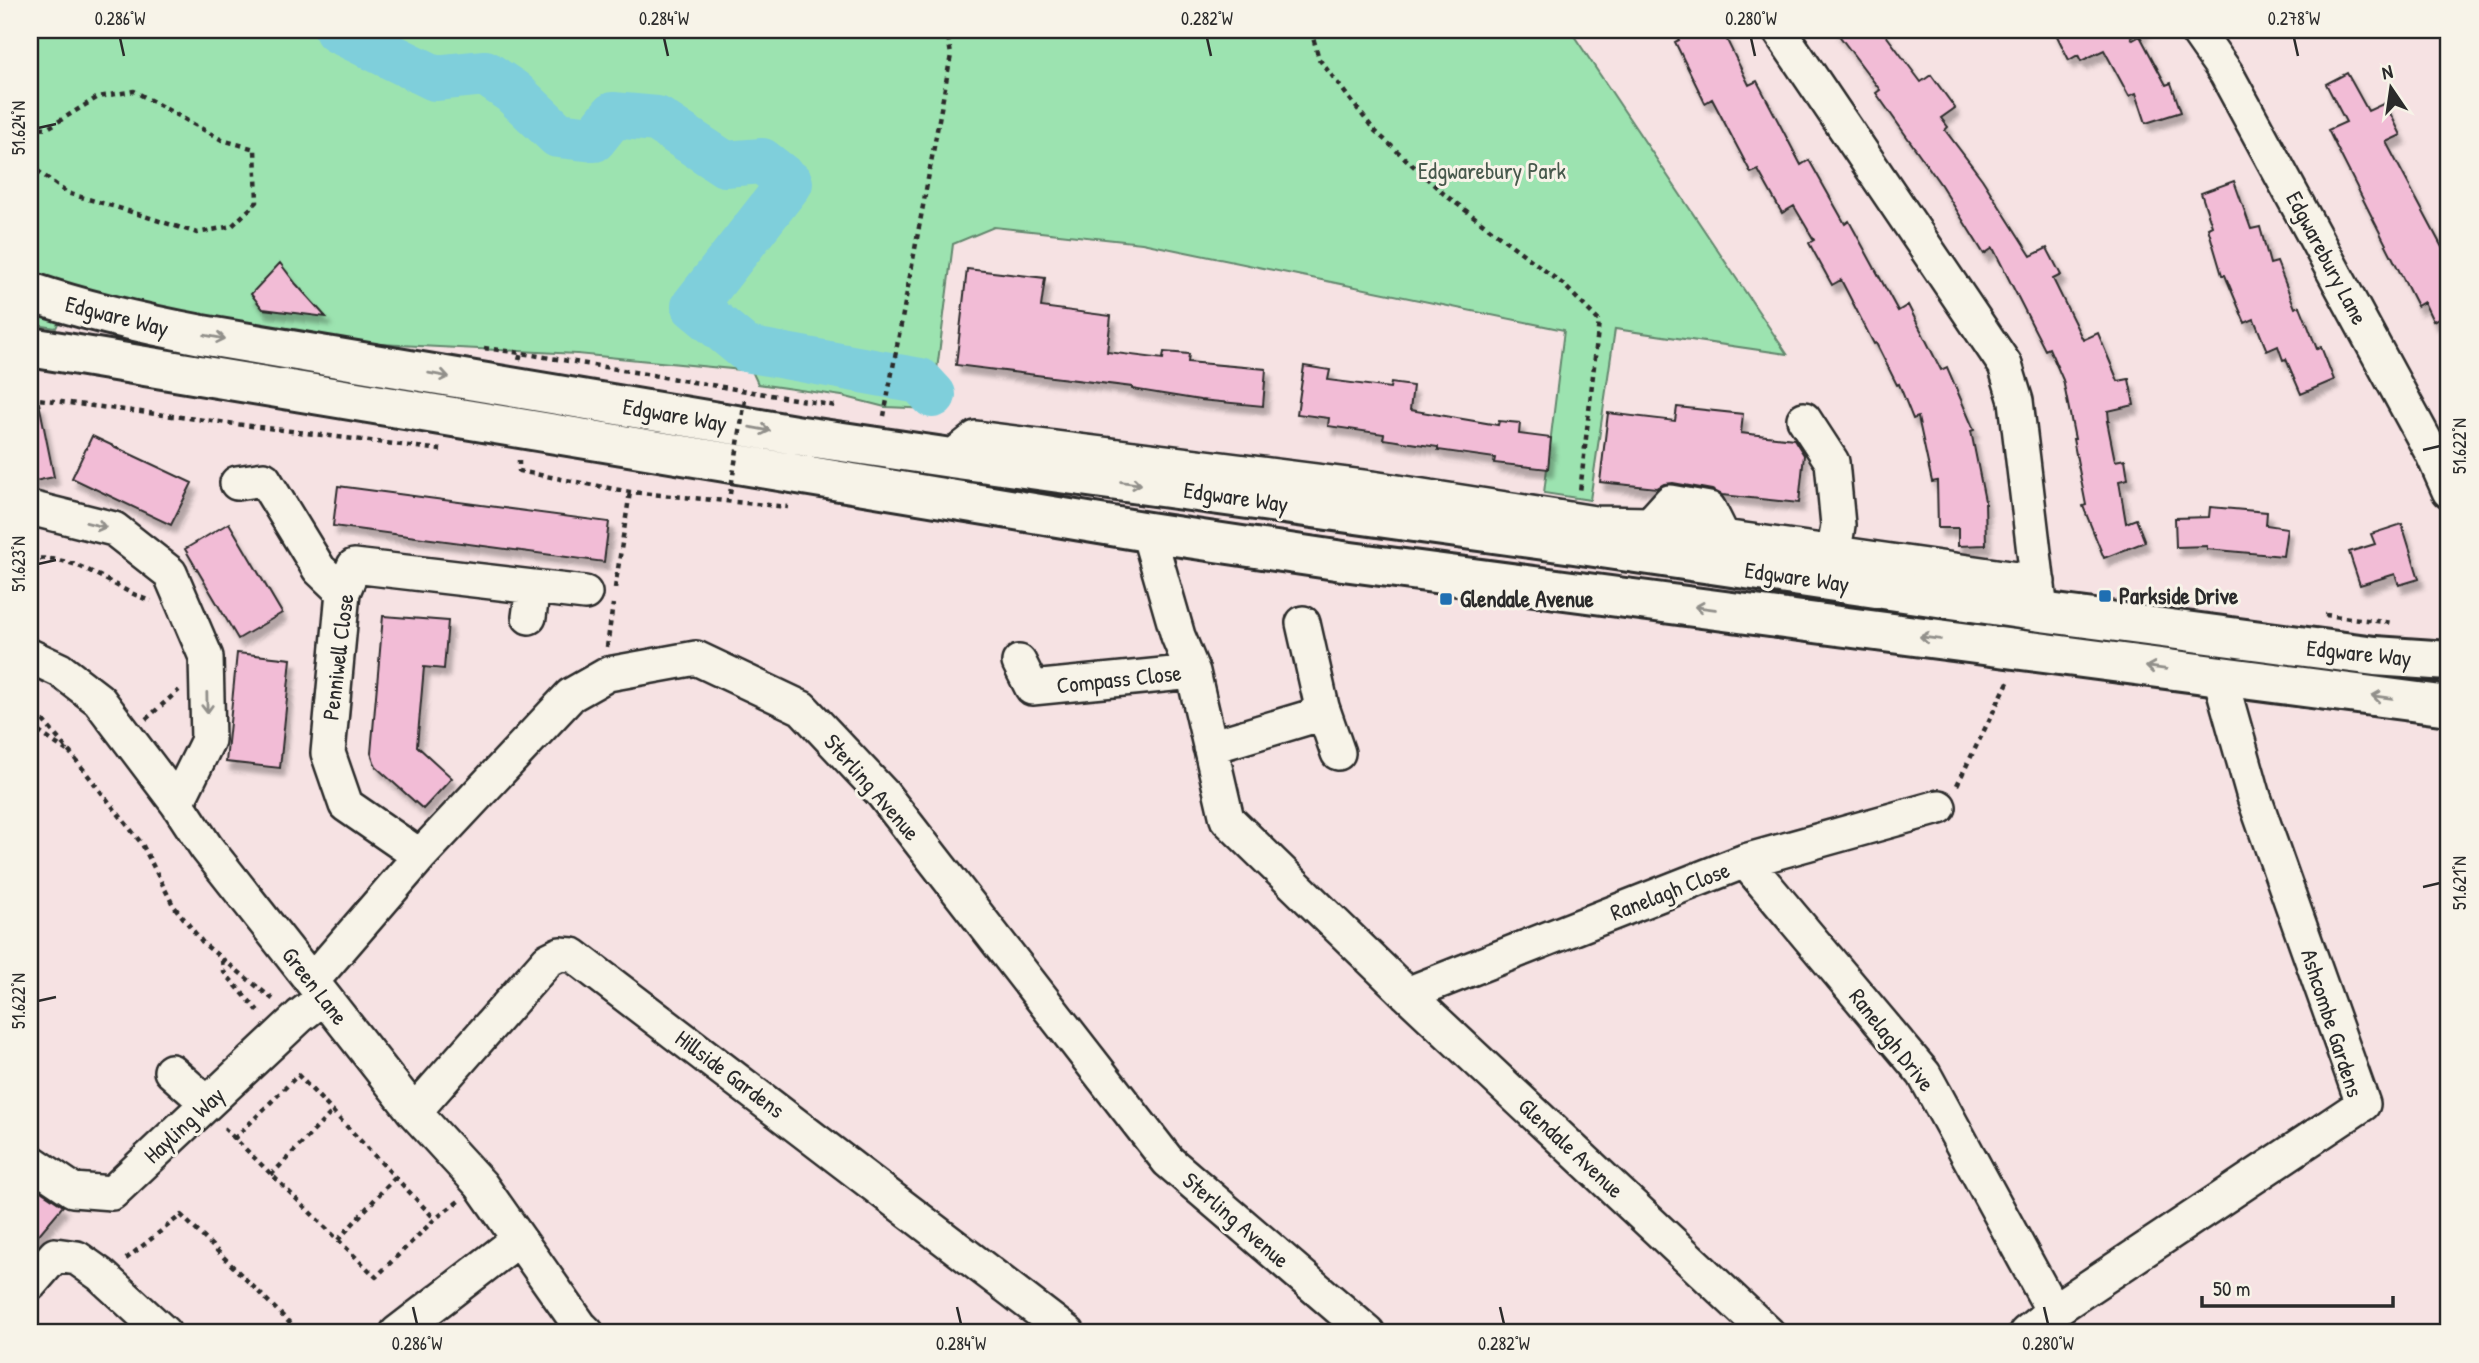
<svg xmlns="http://www.w3.org/2000/svg" width="2479" height="1363" font-family="'Patrick Hand',sans-serif">
<style>
.green{fill:#9ce3b0;stroke:#64876e;stroke-width:2}
.lines{fill:none;stroke-linecap:round;stroke-linejoin:round}
.river{stroke:#7fcfdb;stroke-width:46}
.building{fill:#f2bcd6;stroke:#2b2b2b;stroke-width:2;filter:url(#shadow)}
.minor-casing{stroke:#2b2b2b;stroke-width:38}
.highway-casing{stroke:#2b2b2b;stroke-width:44}
.path{stroke:#2b2b2b;stroke-width:4.5;stroke-dasharray:5 5;stroke-linecap:butt}
.minor{stroke:#f7f3e8;stroke-width:33}
.highway{stroke:#f7f3e8;stroke-width:38}
.path-bridge{stroke:#2b2b2b;stroke-width:4.5;stroke-dasharray:5 5;stroke-linecap:butt}
.oneway{stroke:#918f8a}
.ticks{fill:none;stroke:#2b2b2b;stroke-width:2.5}
.poi-dot{fill:#1f6fb2;stroke:#f7f3e8;stroke-width:2.5}
.labels{text-anchor:middle;stroke-width:6;stroke-linejoin:round;paint-order:stroke}
.park-label{font-size:23px;fill:#47594c;stroke:#f7f3e8}
.street-label{font-size:23px;fill:#2b2b2b;stroke:#f7f3e8}
.poi-label{font-size:23px;font-weight:bold;fill:#2b2b2b;stroke:#f7f3e8;text-anchor:start}
.neatline{fill:none;stroke:#2b2b2b;stroke-width:2.5}
.ticks-label{font-size:18px;text-anchor:middle;fill:#2b2b2b}
</style>
<defs>
<filter id="shadow"><feDropShadow dx="4.5" dy="8" stdDeviation="2" flood-color="#0004"/></filter>
</defs>
<rect width="100%" height="100%" fill="#f6e2e3"/>
<filter id="ink" filterUnits="userSpaceOnUse"><feTurbulence type="fractalNoise" baseFrequency=".0143" numOctaves="2"/><feDisplacementMap in="SourceGraphic" scale="14" xChannelSelector="R" yChannelSelector="G"/><feConvolveMatrix kernelMatrix="1 2 1 2 8 2 1 2 1" color-interpolation-filters="sRGB"/></filter>
<g filter="url(#ink)">
<path class="green" d="M 30,30 L 1570,30 L 1787,354 L 1615,329 L 1590,500 L 1544,493 L 1564,330 L 1142,243 L 994,227 L 953,244 L 932,409 L 885,407 L 842,396 L 758,384 L 752,371 L 577,354 L 202,335 L 30,292 Z
M 30,307 L 60,319 L 56,328 L 30,324 Z"/>
<g class="lines">
<path class="river" d="M 337,30 L 435,78 L 485,73 L 513,92 L 558,135 L 594,139 L 613,115 L 657,119 L 725,164 L 762,161 L 790,183 L 694,306 L 746,349 L 889,375
M 897,377 L 920,381 L 933,395"/>
</g>
<path class="building" d="M 1674,30 L 1722,30 L 1749,85 L 1757,81 L 1801,165 L 1809,160 L 1845,224 L 1849,221 L 1898,311 L 1908,305 L 1941,370 L 1947,367 L 1974,430 L 1971,431 L 1985,501 L 1986,545 L 1958,546 L 1958,528 L 1938,528 L 1937,481 L 1932,482 L 1918,417 L 1913,419 L 1899,384 L 1897,385 L 1876,343 L 1874,344 L 1841,280 L 1832,285 L 1809,243 L 1814,240 L 1794,206 L 1782,213 L 1758,170 L 1751,173 L 1712,99 L 1705,103 L 1675,42 L 1679,40 Z
M 1835,30 L 1882,30 L 1921,82 L 1931,75 L 1955,108 L 1941,118 L 1948,127 L 1945,130 L 1982,179 L 2031,256 L 2047,248 L 2061,275 L 2053,279 L 2083,340 L 2098,333 L 2118,381 L 2129,379 L 2134,405 L 2108,411 L 2109,421 L 2107,421 L 2115,461 L 2125,459 L 2128,479 L 2119,481 L 2126,523 L 2136,519 L 2145,542 L 2104,558 L 2083,506 L 2086,505 L 2073,439 L 2075,439 L 2063,380 L 2049,348 L 2045,350 L 1993,248 L 1984,254 L 1941,185 L 1876,93 L 1880,90 Z
M 2054,30 L 2145,30 L 2131,37 L 2133,40 L 2140,36 L 2166,85 L 2171,83 L 2181,112 L 2146,123 L 2136,93 L 2129,96 L 2104,50 L 2081,61 L 2078,55 L 2069,60 Z
M 2347,73 L 2368,111 L 2385,103 L 2401,135 L 2386,142 L 2444,251 L 2449,248 L 2449,312 L 2433,321 L 2424,302 L 2417,306 L 2328,130 L 2346,122 L 2326,84 Z
M 2234,181 L 2251,229 L 2260,227 L 2270,264 L 2277,262 L 2295,308 L 2300,306 L 2317,349 L 2321,347 L 2334,380 L 2301,394 L 2286,359 L 2283,360 L 2278,346 L 2267,351 L 2254,319 L 2245,323 L 2225,275 L 2222,275 L 2208,228 L 2212,226 L 2201,193 Z
M 280,263 L 296,284 L 326,317 L 263,309 L 251,294 Z
M 967,269 L 1045,278 L 1041,307 L 1111,316 L 1107,352 L 1163,359 L 1164,352 L 1189,354 L 1188,362 L 1266,369 L 1263,406 L 1200,400 L 1132,389 L 1132,387 L 956,365 Z
M 1304,366 L 1330,370 L 1328,380 L 1390,388 L 1391,383 L 1413,386 L 1410,410 L 1498,425 L 1499,421 L 1520,423 L 1519,434 L 1551,438 L 1548,469 L 1494,463 L 1495,458 L 1438,450 L 1438,447 L 1383,439 L 1384,434 L 1328,426 L 1329,418 L 1297,414 Z
M 39,403 L 54,477 L 30,482 L 30,404 Z
M 1677,407 L 1743,414 L 1741,433 L 1794,439 L 1804,455 L 1799,503 L 1722,495 L 1712,490 L 1673,483 L 1664,484 L 1657,488 L 1600,482 L 1608,413 L 1675,421 Z
M 92,436 L 192,483 L 171,525 L 72,478 Z
M 338,486 L 609,522 L 604,562 L 333,526 Z
M 2210,507 L 2267,512 L 2266,525 L 2287,528 L 2283,556 L 2207,549 L 2207,546 L 2176,547 L 2175,518 L 2209,517 Z
M 229,523 L 282,613 L 238,639 L 185,549 Z
M 2402,524 L 2419,579 L 2399,585 L 2395,574 L 2360,585 L 2349,552 L 2375,544 L 2371,534 Z
M 383,616 L 448,621 L 444,669 L 424,667 L 417,746 L 452,778 L 423,809 L 376,767 L 371,753 Z
M 237,653 L 291,659 L 280,768 L 226,762 Z
M 30,1184 L 63,1206 L 30,1245 Z"/>
<g class="lines">
<g class="minor-casing">
<path id="minor" d="M 1779,30 L 2005,365 L 2016,401 L 2040,603
M 2196,30 L 2226,73 L 2433,455 L 2449,491
M 1804,419 L 1832,462 L 1838,525 L 1834,552
M 951,458 L 976,438 L 1372,488 L 1595,523 L 1650,524 L 1723,537 L 2038,582
M 237,483 L 264,479 L 319,569 L 343,592
M 30,508 L 114,529 L 170,573 L 206,657 L 208,740 L 177,803
M 1650,524 L 1670,502 L 1709,509 L 1723,537
M 1148,532 L 1178,636 L 1193,672 L 1227,819 L 1407,994 L 1768,1333
M 529,617 L 533,587
M 30,656 L 60,670 L 99,700 L 177,803 L 206,847 L 324,997 L 414,1112 L 481,1185 L 580,1326 L 587,1333
M 1019,662 L 1032,688 L 1193,672
M 1322,707 L 1338,753
M 1210,747 L 1310,717 L 1322,707 L 1303,623
M 420,856 L 346,805 L 328,753 L 343,592 L 354,566 L 585,593
M 1745,861 L 1924,1074 L 2053,1311
M 312,981 L 420,856 L 571,695 L 608,674 L 696,658 L 802,708 L 883,794 L 1168,1161 L 1368,1333
M 1407,994 L 1745,861 L 1939,807
M 171,1071 L 207,1103
M 414,1112 L 548,960 L 560,954 L 573,955 L 1068,1333
M 30,1161 L 73,1190 L 112,1193 L 300,1016 L 324,997
M 30,1284 L 55,1255 L 77,1258 L 101,1275 L 164,1333
M 397,1333 L 519,1239
M 2026,1333 L 2053,1311 L 2363,1104 L 2254,797 L 2220,677"/>
</g>
<g class="highway-casing">
<path id="highway" d="M 30,292 C 86,311 144,324 202,335 L 795,435 L 951,458 L 1574,544 L 2041,612 L 2375,656 L 2449,661
M 30,347 L 1148,532 L 1343,561 L 2449,706"/>
</g>
<path class="path" d="M 1311,30 L 1319,59 L 1374,130 L 1444,194 L 1564,285 L 1599,321 L 1580,492
M 30,127 L 48,128 L 98,97 L 134,91 L 222,140 L 255,149 L 257,202 L 232,226 L 197,233 L 116,207 L 67,193 L 30,165
M 484,348 L 521,353
M 519,360 L 521,353 L 836,406
M 30,398 L 441,450
M 884,416 L 951,55 L 947,30
M 519,460 L 519,471 L 630,492 L 788,507
M 30,559 C 81,554 106,586 151,601
M 615,588 L 630,492
M 2325,615 L 2393,623
M 607,647 L 613,604
M 30,705 L 72,755 L 142,844 L 173,905 L 204,944 L 275,1001
M 146,719 L 179,690
M 30,726 L 67,751
M 1957,785 L 2009,680
M 222,960 L 223,971 L 261,1014
M 224,1128 L 376,1277 L 435,1219 L 460,1200
M 234,1139 L 298,1075 L 435,1219
M 271,1175 L 333,1111
M 338,1240 L 395,1177
M 126,1259 L 181,1215 L 300,1333"/>
<use href="#minor" class="minor"/>
<use href="#highway" class="highway"/>
<path class="path-bridge" d="M 730,494 L 745,400"/>
</g>
<defs><path id="oneway-shaft" d="M-6 0H5M1.5-3L5.5 0L1.5 3" fill="none" stroke-width="1.6" stroke-linecap="round" stroke-linejoin="round" transform="scale(1.75)"/></defs>
<g class="oneway">
<use href="#oneway-shaft" transform="translate(215 337) rotate(10)"/>
<use href="#oneway-shaft" transform="translate(439 375) rotate(10)"/>
<use href="#oneway-shaft" transform="translate(760 429) rotate(10)"/>
<use href="#oneway-shaft" transform="translate(1131 483) rotate(8)"/>
<use href="#oneway-shaft" transform="translate(96 525) rotate(14)"/>
<use href="#oneway-shaft" transform="translate(1705 608) rotate(-172)"/>
<use href="#oneway-shaft" transform="translate(1930 638) rotate(-172)"/>
<use href="#oneway-shaft" transform="translate(2156 668) rotate(-172)"/>
<use href="#oneway-shaft" transform="translate(2382 697) rotate(-173)"/>
<use href="#oneway-shaft" transform="translate(207 703) rotate(89)"/>
</g>
</g>
<path class="ticks" d="M 120,38 L 124,56M 664,38 L 668,56M 1207,38 L 1211,56M 1751,38 L 1755,56M 2294,38 L 2298,56M 38,128 L 56,124M 2423,450 L 2440,446M 38,564 L 56,560M 2423,887 L 2440,883M 38,1001 L 56,997M 413,1307 L 417,1324M 957,1307 L 961,1324M 1500,1307 L 1504,1324M 2044,1307 L 2048,1324"/>
<g class="poi-dot">
<rect x="2098" y="589" width="14" height="14" rx="3.5"/>
<rect x="1439" y="592" width="14" height="14" rx="3.5"/>
</g>
<g class="labels">
<g class="park-label">
<text x="1492" y="179">Edgwarebury Park</text>
</g>
<g class="street-label">
<text transform="translate(2327 258) rotate(62)" y="8">Edgwarebury Lane</text>
<text transform="translate(117 316) rotate(14)" y="8">Edgware Way</text>
<text transform="translate(675 415) rotate(10)" y="8">Edgware Way</text>
<text transform="translate(1236 497) rotate(8)" y="8">Edgware Way</text>
<text transform="translate(1797 577) rotate(8)" y="8">Edgware Way</text>
<text transform="translate(2359 653) rotate(6)" y="8">Edgware Way</text>
<text transform="translate(338 657) rotate(-83)" y="8">Penniwell Close</text>
<text transform="translate(1119 679) rotate(-6)" y="8">Compass Close</text>
<text transform="translate(872 787) rotate(49)" y="8">Sterling Avenue</text>
<text transform="translate(1670 891) rotate(-21)" y="8">Ranelagh Close</text>
<text transform="translate(315 986) rotate(52)" y="8">Green Lane</text>
<text transform="translate(2332 1023) rotate(72)" y="8">Ashcombe Gardens</text>
<text transform="translate(1892 1040) rotate(52)" y="8">Ranelagh Drive</text>
<text transform="translate(730 1074) rotate(37)" y="8">Hillside Gardens</text>
<text transform="translate(184 1125) rotate(-43)" y="8">Hayling Way</text>
<text transform="translate(1571 1148) rotate(43)" y="8">Glendale Avenue</text>
<text transform="translate(1236 1220) rotate(41)" y="8">Sterling Avenue</text>
</g>
<g class="poi-label">
<text x="2119" y="604">Parkside Drive</text>
<text x="1460" y="607">Glendale Avenue</text>
</g>
</g>
<rect width="2479" height="1363" fill="none" stroke="#f7f3e8" stroke-width="77"/>
<g transform="translate(2391 88) rotate(347)" stroke="#f7f3e8" stroke-width="5" paint-order="stroke">
<path d="M0-5L12 26L0 18L-12 26Z" fill="#2b2b2b"/>
<text y="-10" font-size="19" font-weight="bold" text-anchor="middle" fill="#2b2b2b">N</text>
</g>
<path d="M2202 1296v10h191v-10" fill="none" stroke="#2b2b2b" stroke-width="3.5"/>
<text x="2213" y="1296" font-size="21" fill="#2b2b2b" stroke="#f7f3e8" stroke-width="5" paint-order="stroke">50 m</text>
<rect x="38" y="38" width="2402" height="1286" class="neatline"/>
<g class="ticks-label">
<text x="120" y="25">0.286°W</text>
<text x="664" y="25">0.284°W</text>
<text x="1207" y="25">0.282°W</text>
<text x="1751" y="25">0.280°W</text>
<text x="2294" y="25">0.278°W</text>
<text transform="translate(19 128) rotate(-90)" y="6">51.624°N</text>
<text transform="translate(2460 446) rotate(-90)" y="6">51.622°N</text>
<text transform="translate(19 564) rotate(-90)" y="6">51.623°N</text>
<text transform="translate(2460 883) rotate(-90)" y="6">51.621°N</text>
<text transform="translate(19 1001) rotate(-90)" y="6">51.622°N</text>
<text x="417" y="1350">0.286°W</text>
<text x="961" y="1350">0.284°W</text>
<text x="1504" y="1350">0.282°W</text>
<text x="2048" y="1350">0.280°W</text>
</g>
</svg>
